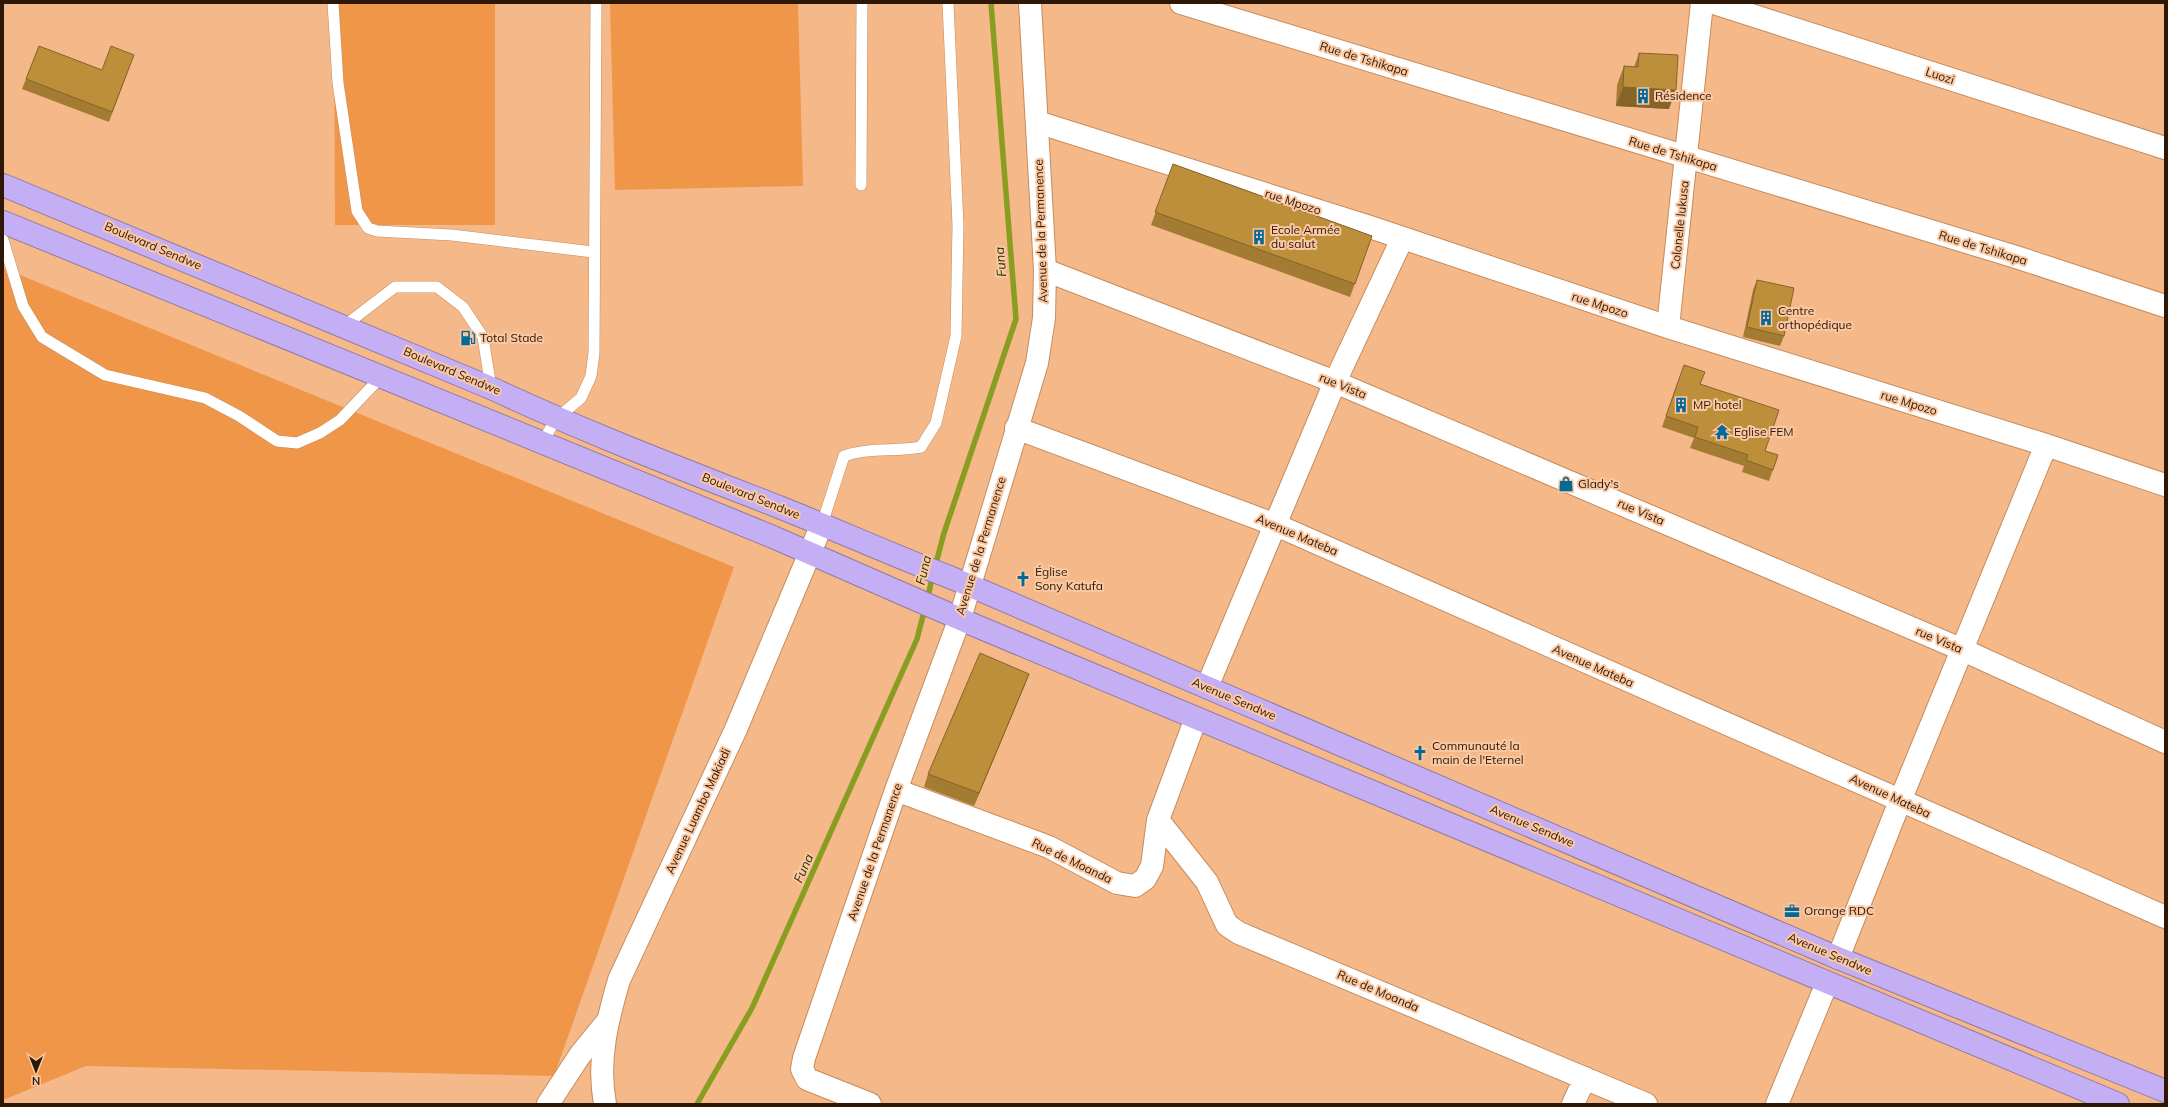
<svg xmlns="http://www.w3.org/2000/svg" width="2168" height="1107" font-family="Mulish,sans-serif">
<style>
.green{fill:#f09649}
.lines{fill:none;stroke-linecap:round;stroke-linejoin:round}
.stream{stroke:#899d21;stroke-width:5.5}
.lane-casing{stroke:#c68c5d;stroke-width:12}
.street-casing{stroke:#c68c5d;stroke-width:24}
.secondary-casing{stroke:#c68c5d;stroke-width:24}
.highway-casing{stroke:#907aa0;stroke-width:24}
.lane{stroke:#fff;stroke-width:11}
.street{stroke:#fff;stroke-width:22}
.secondary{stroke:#fff;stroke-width:22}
.highway{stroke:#c5aff4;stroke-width:22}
.wall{fill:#a37b33}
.shaded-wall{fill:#856429}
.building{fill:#be8f3b;stroke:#856429}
.labels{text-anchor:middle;stroke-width:4;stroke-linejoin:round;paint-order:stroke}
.street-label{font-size:12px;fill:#2e1805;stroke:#fac8a2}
.poi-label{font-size:12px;fill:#2e1805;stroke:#fac8a2;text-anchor:start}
.water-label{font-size:13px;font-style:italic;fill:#2d3504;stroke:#fac8a2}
</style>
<rect width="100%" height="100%" fill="#f5b888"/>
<path class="green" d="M 334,3 L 495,3 L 495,225 L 335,225 Z
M 610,3 L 798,3 L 803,186 L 615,190 Z
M 3,268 L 734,567 L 554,1076 L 86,1066 L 3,1100 Z"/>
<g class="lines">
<path class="stream" d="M 935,567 L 944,533 L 1016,319 L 991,3
M 927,600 L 933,575
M 697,1104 L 752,1008 L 917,639 L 925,608"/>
<g class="lane-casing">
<path id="lane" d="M 333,3 L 338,83 L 357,211 L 368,228 L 377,231 L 452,235 L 593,252
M 861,185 L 862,3
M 3,240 L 23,306 L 42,337 L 105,375 L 205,398 L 239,416 L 277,441 L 297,443 L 320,433 L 340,420 L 381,377
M 344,326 L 395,287 L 437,287 L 463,307 L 483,337 L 491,388
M 542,443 L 556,419 L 581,398 L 591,376 L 594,353 L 596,3
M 822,524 L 844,456 C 869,447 894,452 921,447 L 936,423 L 956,336 L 958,225 L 948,3"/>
</g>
<g class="street-casing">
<path id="street" d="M 1181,3 L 2016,257 L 2165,306
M 1714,3 L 2165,148
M 1037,122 L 1370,227 L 1668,327 L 2046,445 L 2165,485
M 1045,270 L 1335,382 L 1963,650 L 2165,742
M 1668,327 L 1702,3
M 1016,428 L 1276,525 L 2165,917
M 1207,687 L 1335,382 L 1402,239
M 896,790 L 1049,847 L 1117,883 L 1135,886 L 1145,879 L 1152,866 L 1158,820 L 1196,718
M 1158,820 L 1207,882 L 1227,925 L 1239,933 L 1646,1104
M 1838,958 L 1900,801 L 2046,445
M 548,1104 L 580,1055 L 606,1023
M 870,1104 L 807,1079 L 802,1069 L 804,1058 L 896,790 L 960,618
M 1573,1104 L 1585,1078
M 1777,1104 L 1827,983"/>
</g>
<g class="secondary-casing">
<path id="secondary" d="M 960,618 L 1037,363 L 1044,318 L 1045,270 L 1030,3
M 605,1104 C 597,1061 607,1021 619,980 L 736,729 L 822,524"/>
</g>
<g class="highway-casing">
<path id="highway" d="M 3,185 L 491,388 C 585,432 682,469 779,507 C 837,530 894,556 952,578 L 1838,958 L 2165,1091
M 3,222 L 773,537 L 974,625 L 2118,1104"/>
</g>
<use href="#lane" class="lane"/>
<use href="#street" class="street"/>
<use href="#secondary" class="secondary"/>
<use href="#highway" class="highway"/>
</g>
<path class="wall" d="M 39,46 L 102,70 L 134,55 L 109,122 L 22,89 Z
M 1639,53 L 1669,109 L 1616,106 L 1617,85 L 1624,66 L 1634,67 Z
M 1173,164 L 1372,236 L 1350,297 L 1151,225 Z
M 1757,280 L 1784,336 L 1780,346 L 1743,337 L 1753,290 Z
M 1680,376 L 1700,384 L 1765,451 L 1778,455 L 1769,481 L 1742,472 L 1744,466 L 1690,448 L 1694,438 L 1662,427 Z
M 1029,674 L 1024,687 L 974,806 L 924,787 L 928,774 Z"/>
<path class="shaded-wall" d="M 1623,87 L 1676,90 L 1669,109 L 1616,106 Z
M 1029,674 L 1024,687 L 974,806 L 979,793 Z"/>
<path class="building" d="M 39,46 L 102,70 L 111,46 L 134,55 L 112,112 L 26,79 Z
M 1639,53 L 1678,55 L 1676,90 L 1623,87 L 1624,66 L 1638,67 Z
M 1173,164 L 1372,236 L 1355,284 L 1155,212 Z
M 1757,280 L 1794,288 L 1784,336 L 1747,327 Z
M 1684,365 L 1705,372 L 1700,384 L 1779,410 L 1765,451 L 1778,455 L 1773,470 L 1746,460 L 1748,455 L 1695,437 L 1698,427 L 1666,416 Z
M 980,653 L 1029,674 L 979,793 L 928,774 Z"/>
<defs>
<g id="building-bare" transform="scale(1.2)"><path d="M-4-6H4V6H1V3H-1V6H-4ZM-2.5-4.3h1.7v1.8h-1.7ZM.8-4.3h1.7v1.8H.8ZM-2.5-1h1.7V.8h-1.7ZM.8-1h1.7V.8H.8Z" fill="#066896" stroke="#fac8a2" stroke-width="2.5" paint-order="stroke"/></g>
<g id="fuel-bare" transform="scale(1.2)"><path d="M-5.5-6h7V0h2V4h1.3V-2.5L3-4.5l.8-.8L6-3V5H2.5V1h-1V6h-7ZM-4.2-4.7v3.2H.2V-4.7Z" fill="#066896" stroke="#fac8a2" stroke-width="2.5" paint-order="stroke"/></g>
<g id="temple-bare" transform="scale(1.2)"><path d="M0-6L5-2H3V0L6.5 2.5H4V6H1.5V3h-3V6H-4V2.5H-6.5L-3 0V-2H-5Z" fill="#066896" stroke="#fac8a2" stroke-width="2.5" paint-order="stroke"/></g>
<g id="shop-bare" transform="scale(1.2)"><path d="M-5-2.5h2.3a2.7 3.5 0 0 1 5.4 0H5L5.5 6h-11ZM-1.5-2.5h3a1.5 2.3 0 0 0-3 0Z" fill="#066896" stroke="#fac8a2" stroke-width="2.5" paint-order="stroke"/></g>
<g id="church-bare" transform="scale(1.2)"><path d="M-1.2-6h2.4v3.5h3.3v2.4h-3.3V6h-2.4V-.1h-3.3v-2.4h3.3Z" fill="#066896" stroke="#fac8a2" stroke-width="2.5" paint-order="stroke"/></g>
<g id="office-bare" transform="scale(1.2)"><path d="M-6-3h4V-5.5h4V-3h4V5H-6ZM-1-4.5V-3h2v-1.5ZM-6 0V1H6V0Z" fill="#066896" stroke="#fac8a2" stroke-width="2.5" paint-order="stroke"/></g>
</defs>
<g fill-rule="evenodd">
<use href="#building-bare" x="1643" y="96"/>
<use href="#building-bare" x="1259" y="237"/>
<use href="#building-bare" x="1766" y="318"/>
<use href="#fuel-bare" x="468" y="338"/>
<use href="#building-bare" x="1681" y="405"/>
<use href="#temple-bare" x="1722" y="432"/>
<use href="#shop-bare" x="1566" y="484"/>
<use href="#church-bare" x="1023" y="579"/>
<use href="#church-bare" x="1420" y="753"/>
<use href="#office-bare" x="1792" y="911"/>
</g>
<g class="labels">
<g class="street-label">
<text transform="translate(1364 59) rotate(17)" y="4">Rue de Tshikapa</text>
<text transform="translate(1940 76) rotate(18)" y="4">Luozi</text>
<text transform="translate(1673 154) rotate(17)" y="4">Rue de Tshikapa</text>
<text transform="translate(1293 202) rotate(18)" y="4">rue Mpozo</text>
<text transform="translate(1680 225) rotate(-84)" y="4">Colonelle lukusa</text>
<text transform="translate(1041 231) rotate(-92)" y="4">Avenue de la Permanence</text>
<text transform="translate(153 246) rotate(23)" y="4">Boulevard Sendwe</text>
<text transform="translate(1983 248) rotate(17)" y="4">Rue de Tshikapa</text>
<text transform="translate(1600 305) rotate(18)" y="4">rue Mpozo</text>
<text transform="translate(452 371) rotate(23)" y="4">Boulevard Sendwe</text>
<text transform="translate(1343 386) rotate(22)" y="4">rue Vista</text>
<text transform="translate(1909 403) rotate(17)" y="4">rue Mpozo</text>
<text transform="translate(751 496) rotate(22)" y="4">Boulevard Sendwe</text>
<text transform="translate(1641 512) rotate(23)" y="4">rue Vista</text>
<text transform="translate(1297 535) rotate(23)" y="4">Avenue Mateba</text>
<text transform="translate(981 546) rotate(-73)" y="4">Avenue de la Permanence</text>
<text transform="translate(1939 640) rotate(23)" y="4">rue Vista</text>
<text transform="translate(1593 666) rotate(24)" y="4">Avenue Mateba</text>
<text transform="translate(1234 699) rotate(23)" y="4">Avenue Sendwe</text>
<text transform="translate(1890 796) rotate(25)" y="4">Avenue Mateba</text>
<text transform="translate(698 811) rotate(-65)" y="4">Avenue Luambo Makiadi</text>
<text transform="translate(1532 826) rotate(23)" y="4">Avenue Sendwe</text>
<text transform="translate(875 852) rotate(-71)" y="4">Avenue de la Permanence</text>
<text transform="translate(1072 861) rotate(26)" y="4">Rue de Moanda</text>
<text transform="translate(1830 954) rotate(23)" y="4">Avenue Sendwe</text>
<text transform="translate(1378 991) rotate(23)" y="4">Rue de Moanda</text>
</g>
<g class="poi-label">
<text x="1655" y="100">Résidence</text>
<text x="1271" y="234">Ecole Armée<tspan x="1271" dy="14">du salut</tspan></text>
<text x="1778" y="315">Centre<tspan x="1778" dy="14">orthopédique</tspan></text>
<text x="480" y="342">Total Stade</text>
<text x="1693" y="409">MP hotel</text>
<text x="1734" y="436">Eglise FEM</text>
<text x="1578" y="488">Glady's</text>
<text x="1035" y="576">Église<tspan x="1035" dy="14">Sony Katufa</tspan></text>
<text x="1432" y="750">Communauté la<tspan x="1432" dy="14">main de l'Eternel</tspan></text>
<text x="1804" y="915">Orange RDC</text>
</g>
<g class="water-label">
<text transform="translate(1000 262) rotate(-95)" y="5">Funa</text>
<text transform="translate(923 570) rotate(-76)" y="5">Funa</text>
<text transform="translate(803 868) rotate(-66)" y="5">Funa</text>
</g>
</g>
<rect width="2168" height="1107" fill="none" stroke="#2e1805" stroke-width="8"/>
<g transform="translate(36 1071) rotate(180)" stroke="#fac8a2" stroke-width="3" paint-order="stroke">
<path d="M0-3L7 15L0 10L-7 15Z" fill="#2e1805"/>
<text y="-6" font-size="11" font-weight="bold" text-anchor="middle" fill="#2e1805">N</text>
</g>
</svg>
